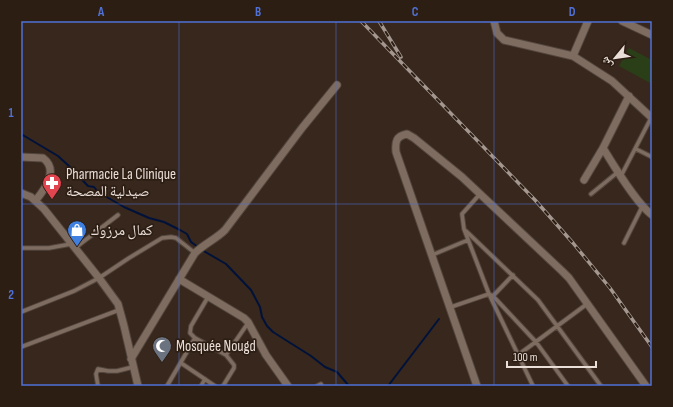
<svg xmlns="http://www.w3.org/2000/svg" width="673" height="407" font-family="'Sofia Sans Condensed','Noto Naskh Arabic',sans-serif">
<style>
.green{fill:#2a3f17}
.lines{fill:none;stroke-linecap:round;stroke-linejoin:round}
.stream{stroke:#00123a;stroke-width:2}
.lane-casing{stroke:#53463d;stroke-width:5.5}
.street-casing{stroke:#53463d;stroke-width:9}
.lane{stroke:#7e6c60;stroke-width:3.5}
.street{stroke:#7e6c60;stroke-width:7}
.rail-casing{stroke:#a4978f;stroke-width:3.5}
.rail{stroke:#2d1e14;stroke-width:2;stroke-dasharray:6;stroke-linecap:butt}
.grid{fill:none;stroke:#5072d8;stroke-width:1;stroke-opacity:0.55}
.labels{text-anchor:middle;stroke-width:3.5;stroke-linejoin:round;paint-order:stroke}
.poi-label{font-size:15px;fill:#e9ded8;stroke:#2d1e14;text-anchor:start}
.neatline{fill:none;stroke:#5072d8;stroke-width:1.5}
.grid-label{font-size:13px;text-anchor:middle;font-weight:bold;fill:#5072d8}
</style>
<rect width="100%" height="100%" fill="#37271d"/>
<path class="green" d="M 629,48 L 652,60 L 652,79 L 650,83 L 619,66 Z"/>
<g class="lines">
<path class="stream" d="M 21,134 L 58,156 L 70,167 L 88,186 L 94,187 L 98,192 L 124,207 L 149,218 L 164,222 L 180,230 L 187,234 L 191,242 L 198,247
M 202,250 L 226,264 L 251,290 L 260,307 L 262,317 L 267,326 L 273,332 L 311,356 L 325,367 L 337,372 L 349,386
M 388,386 L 439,319"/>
<g class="lane-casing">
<path id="lane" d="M 636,149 L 652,157
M 621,176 L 651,118
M 480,194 L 462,214 L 464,229 L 489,294 L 533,386
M 591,194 L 618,172
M 466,231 L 538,300 L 601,386
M 624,243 L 642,207
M 21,248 L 49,248 L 71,244
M 75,248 L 118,215
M 432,255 L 468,240
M 493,296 L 513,275
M 208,297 L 191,326 L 190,333 L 195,338 L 226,355
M 451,307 L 489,294 L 493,296 L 536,342 L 568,386
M 21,312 L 74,291 L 99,278 L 129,258 L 162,238 L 171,237 L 176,238 L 195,253
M 21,347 L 119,310
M 518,355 L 587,304
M 181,363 L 215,386
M 98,386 L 96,374 L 98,369 L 108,371 L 117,371 L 133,367
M 167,386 L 195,338
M 201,386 L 205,379
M 223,386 L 234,368 L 234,365 L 226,355 L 248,323
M 317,386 L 321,384"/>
</g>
<g class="street-casing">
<path id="street" d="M 494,21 L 497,33 L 504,40 L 573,56 L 612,81 L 652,118
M 622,21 L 652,35
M 573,56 L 588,21
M 603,148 C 614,166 636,203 652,215
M 21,157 L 43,158 C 59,170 45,189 36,200
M 584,180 L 603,148 L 629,96
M 21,193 L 31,197 L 44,209 L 99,278 L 118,304 L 124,326 L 138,386
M 179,279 L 244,318 L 248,322 L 266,355 L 288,386
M 131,359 L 195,253 C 204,244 216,239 225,230 L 302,128 L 337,85
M 477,386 L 396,152 C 395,142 396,136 407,134 L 414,138 L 462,177 L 562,271 L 569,278 L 646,386"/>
</g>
<use href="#lane" class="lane"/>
<use href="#street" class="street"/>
<g class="rail-casing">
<path id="rail" d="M 361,21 L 535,200 L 573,243 L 610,288 L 652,347
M 379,21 L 401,57"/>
</g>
<use href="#rail" class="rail"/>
</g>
<path class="grid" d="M 179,21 L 179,386M 336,21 L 336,386M 494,21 L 494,386M 21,204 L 652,204"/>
<defs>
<g id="pharmacy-pin" transform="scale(1)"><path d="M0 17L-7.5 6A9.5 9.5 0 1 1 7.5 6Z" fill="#e0444e" stroke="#2d1e14"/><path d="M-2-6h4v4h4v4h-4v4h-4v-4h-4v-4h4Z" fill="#fff"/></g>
<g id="shop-pin" transform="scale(1)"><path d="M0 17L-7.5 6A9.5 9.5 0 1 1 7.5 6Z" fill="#3f7fe0" stroke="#2d1e14"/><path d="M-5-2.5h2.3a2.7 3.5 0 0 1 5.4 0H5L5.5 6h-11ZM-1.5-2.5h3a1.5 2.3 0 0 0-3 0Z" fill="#fff"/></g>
<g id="mosque-pin" transform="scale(1)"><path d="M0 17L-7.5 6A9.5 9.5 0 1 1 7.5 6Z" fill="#6b7280" stroke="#2d1e14"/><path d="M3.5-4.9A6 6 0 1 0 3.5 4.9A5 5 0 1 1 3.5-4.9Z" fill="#fff"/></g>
</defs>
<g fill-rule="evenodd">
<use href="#pharmacy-pin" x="52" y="183"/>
<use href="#shop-pin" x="77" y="230"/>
<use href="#mosque-pin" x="162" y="346"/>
</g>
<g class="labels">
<g class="poi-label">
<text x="66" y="179">Pharmacie La Clinique<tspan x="66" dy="17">صيدلية المصحة</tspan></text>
<text x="91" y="235">كمال مرزوك</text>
<text x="176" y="351">Mosquée Nougd</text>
</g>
</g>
<rect width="673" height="407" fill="none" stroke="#2d1e14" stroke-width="44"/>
<g transform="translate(615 58) rotate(241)" stroke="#2d1e14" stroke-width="3" paint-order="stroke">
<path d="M0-3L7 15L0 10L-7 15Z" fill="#e9ded8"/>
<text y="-6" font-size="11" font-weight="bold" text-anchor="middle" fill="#e9ded8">ش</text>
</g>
<path d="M507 361v6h89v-6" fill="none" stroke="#e9ded8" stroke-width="2"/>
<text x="513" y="361" font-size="12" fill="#e9ded8" stroke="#2d1e14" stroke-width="3" paint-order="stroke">100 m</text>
<rect x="22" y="22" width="629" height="363" class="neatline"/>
<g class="grid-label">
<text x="101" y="16">A</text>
<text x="258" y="16">B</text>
<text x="415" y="16">C</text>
<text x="572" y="16">D</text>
<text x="11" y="117">1</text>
<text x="11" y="299">2</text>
</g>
</svg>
